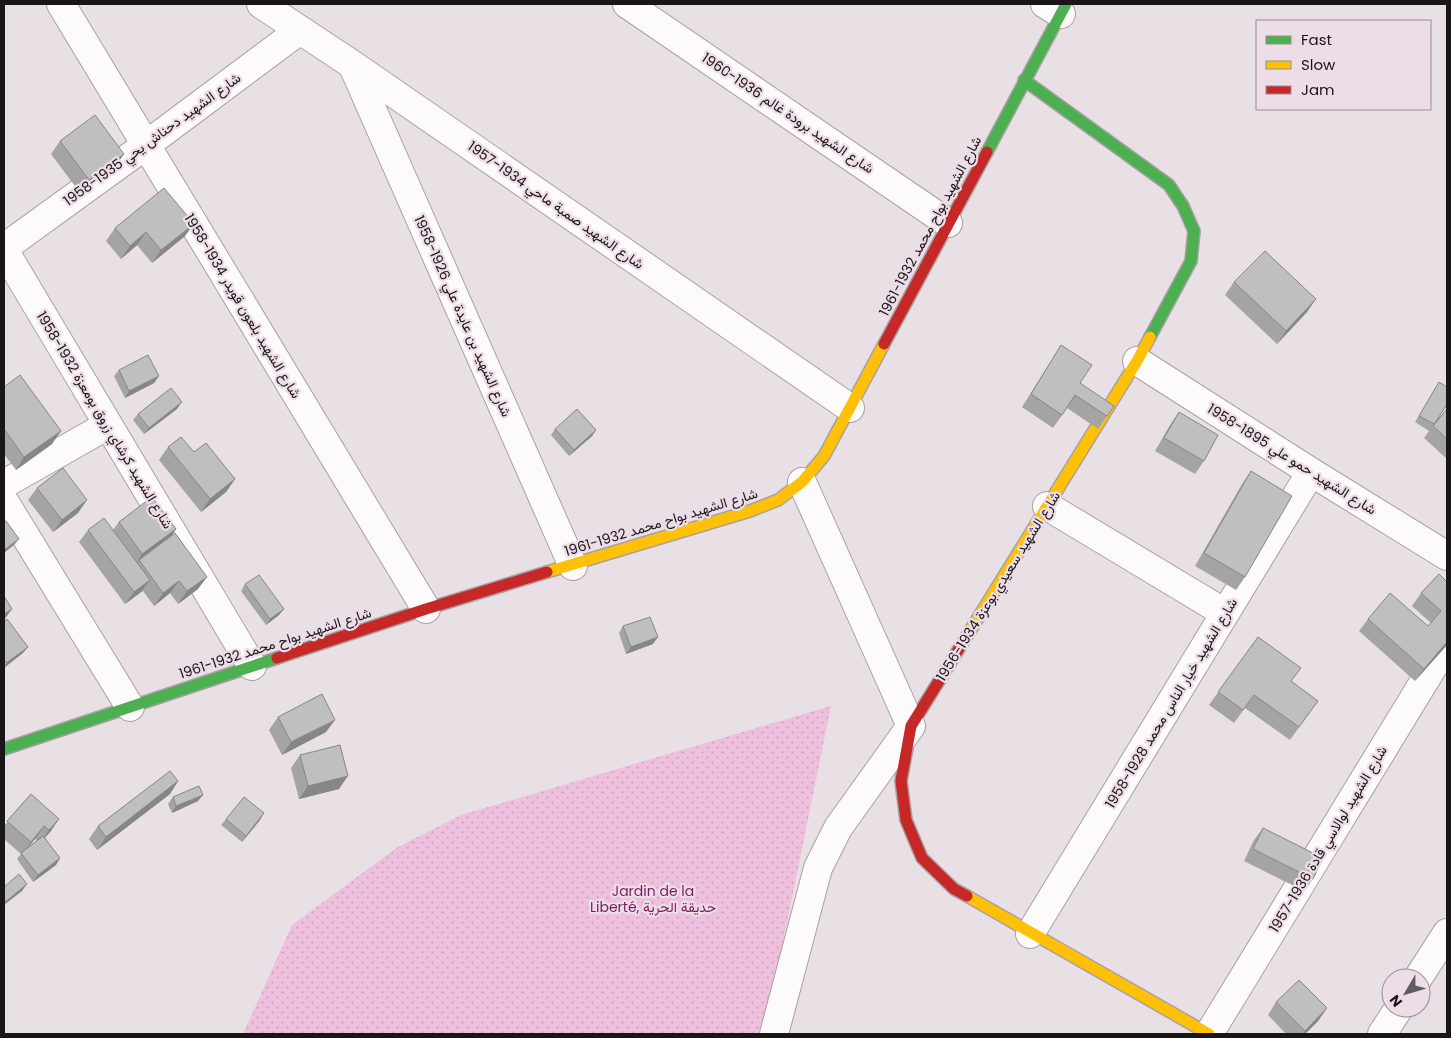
<svg xmlns="http://www.w3.org/2000/svg" width="1451" height="1038" font-family="Poppins,Vazirmatn,sans-serif">
<style>
.park{fill:url(#park-dots)}
.lines{fill:none;stroke-linecap:round;stroke-linejoin:round}
.street-casing{stroke:#a7a1a4;stroke-width:30}
.fast-casing{stroke:#a7a1a4;stroke-width:14}
.slow-casing{stroke:#a7a1a4;stroke-width:14}
.jam-casing{stroke:#a7a1a4;stroke-width:14}
.street{stroke:#fcfafb;stroke-width:28}
.fast{stroke:#4caf50;stroke-width:11}
.slow{stroke:#ffc107;stroke-width:11}
.jam{stroke:#c62828;stroke-width:11}
.wall{fill:#a5a4a5;fill-rule:evenodd}
.shaded-wall{fill:#868686}
.building{fill:#c0bfc0;stroke:#868686}
.labels{text-anchor:middle;stroke-width:4.5;stroke-linejoin:round;paint-order:stroke}
.street-label{font-size:14px;fill:#1a1518;stroke:#ecdde6}
.park-label{font-size:14px;fill:#7b1b61;stroke:#ecdde6}
</style>
<defs>
<pattern id="park-dots" width="8" height="8" patternUnits="userSpaceOnUse" patternTransform="scale(1.25)"><rect width="8" height="8" fill="#eec0dd"/><path d="M2 2h.1M6 6h.1" fill="none" stroke="#cca4bd" stroke-width="1.8" stroke-linecap="round"/></pattern>
</defs>
<rect width="100%" height="100%" fill="#e8e0e5"/>
<path class="park" d="M 831,706 L 773,991 L 758,1034 L 243,1034 L 292,925 L 398,847 L 461,815 Z"/>
<g class="lines">
<g class="street-casing">
<path id="street" d="M 61,4 L 426,609
M 261,4 L 353,65 L 850,408
M 627,4 L 948,223
M 1045,4 L 1061,14
M 353,66 L 573,566
M 4,248 L 146,145 L 300,30
M 4,250 L 252,666
M 1137,361 L 1311,472 L 1447,556
M 4,484 L 108,425
M 4,501 L 130,707
M 1047,506 L 1225,613
M 1030,934 L 1311,472
M 1418,978 L 1447,933
M 774,1034 L 818,868 L 838,828 L 911,726 L 802,482
M 1209,1034 L 1447,644
M 1382,1034 L 1399,1008"/>
</g>
<g class="fast-casing">
<path id="fast" d="M 1024,80 L 1169,185 L 1183,206 L 1194,231 L 1191,261 L 1150,337
M 987,152 L 1066,4
M 4,749 L 277,658"/>
</g>
<g class="slow-casing">
<path id="slow" d="M 547,572 L 750,511 L 778,500 L 802,482 L 824,456 L 884,344
M 965,639 L 1137,361 L 1150,337
M 967,896 L 1209,1034"/>
</g>
<g class="jam-casing">
<path id="jam" d="M 884,344 L 987,152
M 965,639 L 911,726 L 901,781 L 906,820 L 922,858 L 954,889 L 967,896
M 277,658 L 426,609 L 547,572"/>
</g>
<use href="#street" class="street"/>
<use href="#fast" class="fast"/>
<use href="#slow" class="slow"/>
<use href="#jam" class="jam"/>
</g>
<path class="wall" d="M 60,141 L 115,167 L 80,193 L 51,154 Z
M 115,228 L 185,236 L 152,263 L 137,245 L 121,259 L 106,241 Z
M 1234,282 L 1307,312 L 1277,344 L 1225,295 Z
M 1061,345 L 1080,383 L 1114,406 L 1098,429 L 1067,408 L 1053,428 L 1022,407 L 1053,358 Z
M 119,370 L 159,376 L 154,383 L 125,398 L 114,376 Z
M 1439,382 L 1437,420 L 1447,409 L 1447,459 L 1424,438 L 1429,431 L 1415,422 Z
M 4,387 L 52,444 L 16,470 L 4,454 Z
M 177,409 L 144,434 L 133,420 L 138,414 Z
M 1179,412 L 1204,461 L 1195,474 L 1155,451 L 1170,425 Z
M 555,429 L 596,430 L 592,436 L 569,456 L 551,435 Z
M 168,447 L 194,452 L 235,479 L 226,492 L 201,512 L 159,460 Z
M 1251,471 L 1245,577 L 1236,590 L 1195,566 L 1242,484 Z
M 37,488 L 78,513 L 53,532 L 28,500 Z
M 119,522 L 176,529 L 172,536 L 198,589 L 178,604 L 170,593 L 154,606 L 143,591 L 141,592 L 125,604 L 79,542 L 88,530 L 113,530 Z
M 1439,574 L 1447,645 L 1415,681 L 1359,631 L 1368,619 L 1428,626 L 1431,623 L 1412,606 L 1421,593 Z
M 245,584 L 279,615 L 266,625 L 241,591 Z
M 623,626 L 653,644 L 626,654 L 619,633 Z
M 1258,637 L 1291,682 L 1318,701 L 1290,740 L 1245,708 L 1234,723 L 1209,705 Z
M 278,717 L 326,732 L 282,755 L 269,730 Z
M 300,755 L 339,789 L 299,799 L 291,768 Z
M 178,781 L 170,794 L 97,850 L 89,839 L 98,826 Z
M 31,794 L 51,831 L 45,838 L 60,858 L 56,865 L 33,882 L 17,859 L 21,854 L 4,839 L 4,826 ZM 35,839 L 37,840 L 27,849 Z
M 173,797 L 198,801 L 172,813 L 168,804 Z
M 226,819 L 260,820 L 242,842 L 221,825 Z
M 1263,828 L 1313,879 L 1304,891 L 1244,861 L 1254,840 Z
M 1276,1002 L 1327,1008 L 1318,1021 L 1305,1034 L 1286,1034 L 1268,1015 Z"/>
<path class="shaded-wall" d="M 124,154 L 115,167 L 80,193 L 89,180 Z
M 194,224 L 185,236 L 152,263 L 161,250 Z
M 146,232 L 137,245 L 121,259 L 130,246 Z
M 1316,299 L 1307,312 L 1277,344 L 1286,331 Z
M 159,376 L 154,383 L 125,398 L 129,391 Z
M 182,402 L 177,409 L 144,434 L 149,428 Z
M 596,430 L 592,436 L 569,456 L 574,450 Z
M 61,431 L 52,444 L 16,470 L 24,457 Z
M 235,479 L 226,492 L 201,512 L 210,499 Z
M 87,500 L 78,513 L 53,532 L 62,520 Z
M 176,529 L 167,542 L 139,560 L 134,567 L 142,554 Z
M 19,539 L 14,545 L 4,553 L 4,550 Z
M 207,577 L 198,589 L 178,604 L 187,591 Z
M 150,580 L 141,592 L 125,604 L 134,592 Z
M 179,581 L 170,593 L 154,606 L 163,593 Z
M 12,609 L 4,620 L 4,614 Z
M 284,609 L 279,615 L 266,625 L 270,619 Z
M 658,637 L 653,644 L 626,654 L 631,647 Z
M 1447,642 L 1447,645 L 1415,681 L 1424,669 Z
M 28,647 L 23,653 L 4,668 L 6,663 Z
M 335,720 L 326,732 L 282,755 L 291,742 Z
M 348,776 L 339,789 L 299,799 L 308,786 Z
M 178,781 L 170,794 L 97,850 L 106,837 Z
M 203,795 L 198,801 L 172,813 L 176,806 Z
M 264,813 L 260,820 L 242,842 L 246,836 Z
M 59,819 L 51,831 L 40,843 L 49,830 Z
M 44,826 L 35,839 L 22,854 L 31,842 Z
M 60,858 L 56,865 L 33,882 L 38,875 Z
M 27,884 L 22,891 L 4,905 L 4,903 Z
M 1327,1008 L 1318,1021 L 1305,1034 L 1302,1034 L 1305,1031 Z"/>
<path class="building" d="M 95,115 L 124,154 L 89,180 L 60,141 Z
M 164,188 L 194,224 L 161,250 L 146,232 L 130,246 L 115,228 Z
M 1265,251 L 1316,299 L 1286,331 L 1234,282 Z
M 1061,345 L 1092,365 L 1080,383 L 1114,406 L 1107,416 L 1075,395 L 1062,415 L 1031,394 Z
M 148,355 L 159,376 L 129,391 L 119,370 Z
M 20,375 L 61,431 L 24,457 L 4,429 L 4,387 Z
M 1439,382 L 1447,387 L 1447,404 L 1437,420 L 1434,424 L 1419,416 Z
M 171,388 L 182,402 L 149,428 L 138,414 Z
M 577,409 L 596,430 L 574,450 L 555,429 Z
M 1447,409 L 1447,439 L 1433,426 Z
M 1179,412 L 1218,435 L 1204,461 L 1164,438 Z
M 181,437 L 194,452 L 206,443 L 235,479 L 210,499 L 168,447 Z
M 63,468 L 87,500 L 62,520 L 37,488 Z
M 1251,471 L 1292,496 L 1245,577 L 1204,553 Z
M 152,497 L 176,529 L 142,554 L 119,522 Z
M 104,518 L 150,580 L 134,592 L 88,530 Z
M 6,521 L 19,539 L 4,550 L 4,522 Z
M 175,533 L 207,577 L 187,591 L 179,581 L 163,593 L 139,560 Z
M 1439,574 L 1447,582 L 1447,642 L 1424,669 L 1368,619 L 1390,593 L 1428,626 L 1441,611 L 1421,593 Z
M 259,575 L 284,609 L 270,619 L 245,584 Z
M 4,596 L 12,609 L 4,614 Z
M 650,617 L 658,637 L 631,647 L 623,626 Z
M 7,619 L 28,647 L 6,663 L 4,659 L 4,622 Z
M 1258,637 L 1301,668 L 1291,681 L 1318,701 L 1299,727 L 1254,695 L 1243,710 L 1218,692 Z
M 322,694 L 335,720 L 291,742 L 278,717 Z
M 340,745 L 348,776 L 308,786 L 300,755 Z
M 170,771 L 178,781 L 106,837 L 98,826 Z
M 199,786 L 203,795 L 176,806 L 173,797 Z
M 31,794 L 59,819 L 49,830 L 44,826 L 31,842 L 7,821 Z
M 244,797 L 264,813 L 246,836 L 226,819 Z
M 1263,828 L 1323,858 L 1313,879 L 1253,849 Z
M 43,836 L 60,858 L 38,875 L 21,853 Z
M 19,874 L 27,884 L 4,903 L 4,887 Z
M 1299,980 L 1327,1008 L 1305,1031 L 1276,1002 Z"/>
<g class="labels">
<g class="street-label">
<text transform="translate(788 113) rotate(34)" y="5">شارع الشهيد برودة غالم 1936-1960</text>
<text transform="translate(152 139) rotate(-36)" y="5">شارع الشهيد دحناش يحي 1935-1958</text>
<text transform="translate(556 205) rotate(35)" y="5">شارع الشهيد صمبة ماحي 1934-1957</text>
<text transform="translate(930 226) rotate(-62)" y="5">شارع الشهيد بواح محمد 1932-1961</text>
<text transform="translate(243 306) rotate(59)" y="5">شارع الشهيد بلعون قويدر 1934-1958</text>
<text transform="translate(463 316) rotate(66)" y="5">شارع الشهيد بن عايدة علي 1926-1958</text>
<text transform="translate(105 420) rotate(59)" y="5">شارع الشهيد كرشاي زروق بومعزة 1932-1958</text>
<text transform="translate(1292 459) rotate(32)" y="5">شارع الشهيد حمو علي 1895-1958</text>
<text transform="translate(661 522) rotate(-17)" y="5">شارع الشهيد بواح محمد 1932-1961</text>
<text transform="translate(998 586) rotate(-58)" y="5">شارع الشهيد سعيدي بوعزة 1934-1956</text>
<text transform="translate(275 643) rotate(-18)" y="5">شارع الشهيد بواح محمد 1932-1961</text>
<text transform="translate(1171 703) rotate(-59)" y="5">شارع الشهيد خيار الناس محمد 1928-1958</text>
<text transform="translate(1328 839) rotate(-59)" y="5">شارع الشهيد لوالاسي قادة 1936-1957</text>
</g>
<g class="park-label">
<text x="653" y="896">Jardin de la<tspan x="653" dy="16">Liberté, حديقة الحرية</tspan></text>
</g>
</g>
<rect width="1451" height="1038" fill="none" stroke="#1a1518" stroke-width="10"/>
<rect x="1256" y="20" width="175" height="90" fill="#ecdde6" stroke="#988d94"/>
<rect x="1266" y="36" width="25" height="8" fill="#4caf50" stroke="#988d94"/>
<text x="1301" y="45" font-size="15" fill="#1a1518">Fast</text>
<rect x="1266" y="61" width="25" height="8" fill="#ffc107" stroke="#988d94"/>
<text x="1301" y="70" font-size="15" fill="#1a1518">Slow</text>
<rect x="1266" y="86" width="25" height="8" fill="#c62828" stroke="#988d94"/>
<text x="1301" y="95" font-size="15" fill="#1a1518">Jam</text>
<g transform="translate(1406 993) rotate(232)"><circle r="24" fill="#ecdde6" stroke="#988d94"/>
<path d="M0-4L9 19L0 12L-9 19Z" fill="#625c60"/>
<text y="-8" font-size="14" font-weight="bold" text-anchor="middle" fill="#1a1518">N</text>
</g>
</svg>
